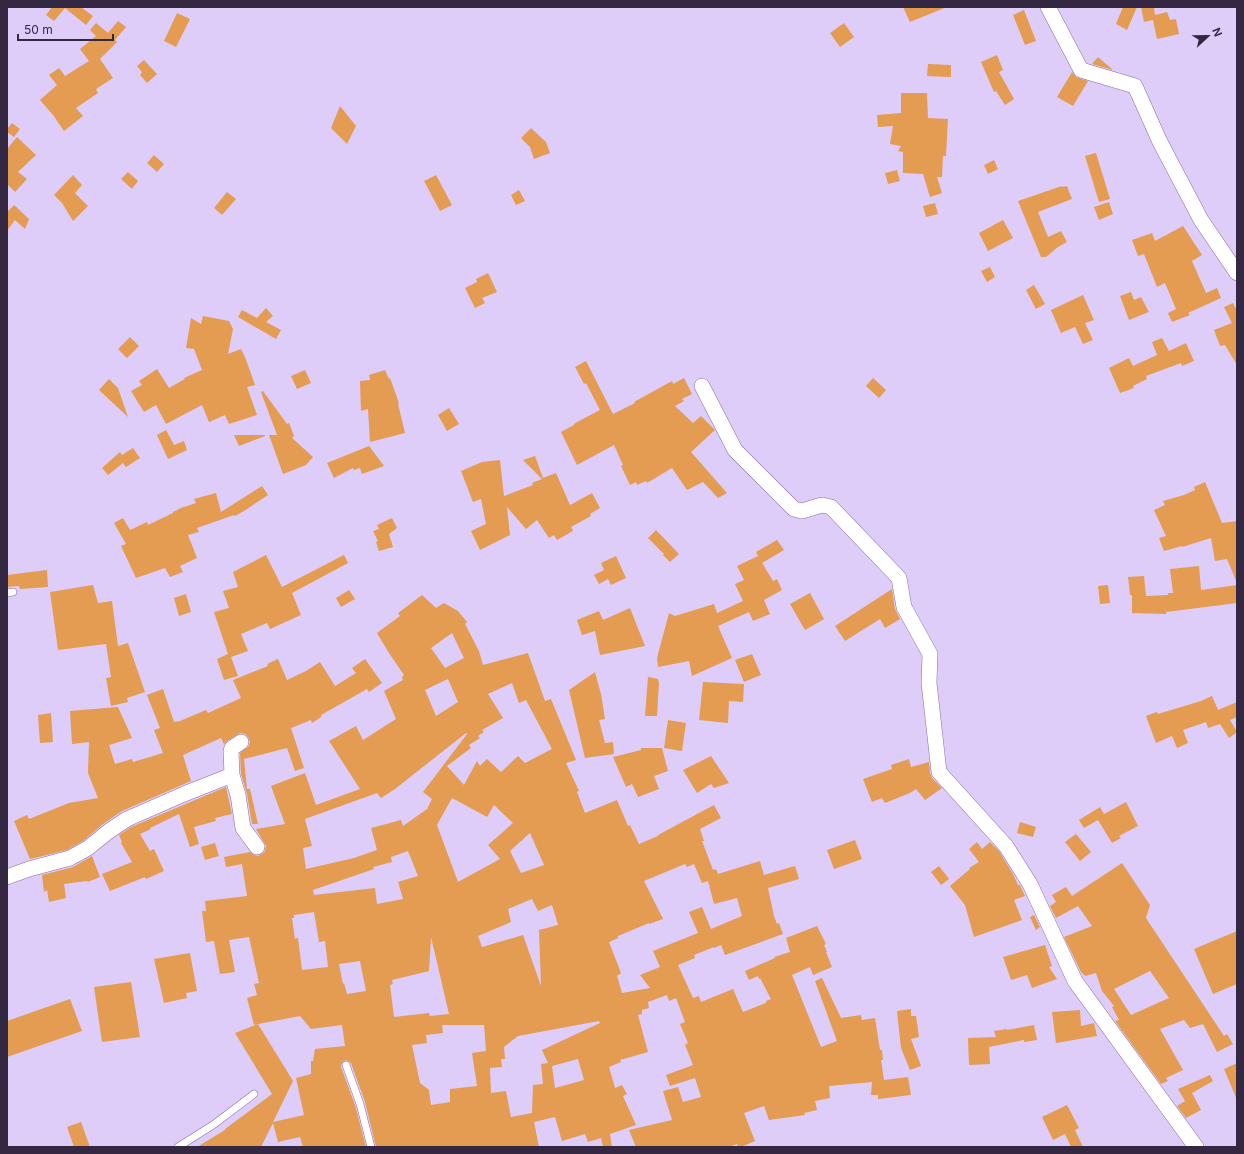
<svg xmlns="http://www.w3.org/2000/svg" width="1244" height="1154" font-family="Inter,sans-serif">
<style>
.building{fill:#e49b52;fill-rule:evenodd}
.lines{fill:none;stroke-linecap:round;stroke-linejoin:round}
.service-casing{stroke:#886bac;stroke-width:8}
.minor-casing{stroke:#886bac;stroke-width:16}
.service{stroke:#fff;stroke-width:7}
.minor{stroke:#fff;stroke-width:15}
</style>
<rect width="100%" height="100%" fill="#decdf8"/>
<path class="building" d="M 52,7 L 81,7 L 93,16 L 86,25 L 65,8 L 54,21 L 46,15 Z
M 903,7 L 947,7 L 910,22 Z
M 1123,7 L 1137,7 L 1127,30 L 1116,24 Z
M 1141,7 L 1154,7 L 1155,15 L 1167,12 L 1170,20 L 1176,19 L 1179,34 L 1157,39 L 1153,20 L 1144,22 Z
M 1024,10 L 1036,41 L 1025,45 L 1013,15 Z
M 177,13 L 190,19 L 176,47 L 164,41 Z
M 118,21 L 126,27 L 115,40 L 117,42 L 100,59 L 113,78 L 96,89 L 98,93 L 76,108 L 83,116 L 64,131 L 53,115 L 40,100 L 57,85 L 49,75 L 59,68 L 65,76 L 89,61 L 80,49 L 96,36 L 90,30 L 96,23 L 108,33 Z
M 844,23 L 854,37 L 840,47 L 830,33 Z
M 997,55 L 1003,70 L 999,72 L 1014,99 L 1005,105 L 996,91 L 994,92 L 981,62 Z
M 1098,57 L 1113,70 L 1092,64 Z
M 144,60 L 157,74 L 147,83 L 140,75 L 142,72 L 137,66 Z
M 928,64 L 951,65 L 951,77 L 927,76 Z
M 1072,72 L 1076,77 L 1088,81 L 1073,106 L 1057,97 Z
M 901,93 L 927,93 L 928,118 L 948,119 L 946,156 L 943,156 L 942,177 L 937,177 L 942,193 L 930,197 L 923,174 L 903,173 L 903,152 L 898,151 L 901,146 L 890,144 L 893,126 L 878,127 L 877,115 L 901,113 Z
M 340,106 L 356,126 L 347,144 L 331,128 Z
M 12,123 L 20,129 L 14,137 L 7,132 L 7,129 Z
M 531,128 L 546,142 L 550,153 L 534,159 L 530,147 L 521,138 Z
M 17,137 L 36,155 L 18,172 L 27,179 L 15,192 L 7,184 L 7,149 Z
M 1096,153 L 1110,199 L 1099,202 L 1085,156 Z
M 154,155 L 164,164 L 157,172 L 147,163 Z
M 994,160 L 998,169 L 988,174 L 984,165 Z
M 897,170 L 900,181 L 888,184 L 885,173 Z
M 128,172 L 138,181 L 132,189 L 121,179 Z
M 73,175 L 82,185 L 75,193 L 88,206 L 73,221 L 62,203 L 54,195 Z
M 436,175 L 452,205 L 440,211 L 424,181 Z
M 1062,186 L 1062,187 L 1067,186 L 1072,199 L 1038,212 L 1048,237 L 1061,231 L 1067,242 L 1058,247 L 1046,257 L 1041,257 L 1018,201 Z
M 519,190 L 525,201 L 516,205 L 511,195 Z
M 227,192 L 236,199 L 222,215 L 214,208 Z
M 1109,202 L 1113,214 L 1099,220 L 1094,207 Z
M 935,203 L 938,214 L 926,217 L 923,206 Z
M 14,205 L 29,219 L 25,229 L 15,220 L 7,231 L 7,212 Z
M 1003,220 L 1013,238 L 988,251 L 979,233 Z
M 1183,226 L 1202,255 L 1192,261 L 1206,293 L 1217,288 L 1221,298 L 1188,313 L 1190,315 L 1172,322 L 1168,313 L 1176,309 L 1165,283 L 1157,287 L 1144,254 L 1138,256 L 1132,240 L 1152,233 L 1155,241 Z
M 990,267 L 995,277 L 987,282 L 981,271 Z
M 488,273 L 497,292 L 482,298 L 485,303 L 475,308 L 465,288 L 477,282 L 476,279 Z
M 1034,285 L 1045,304 L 1036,309 L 1026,290 Z
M 1131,292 L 1134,300 L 1141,297 L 1149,312 L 1129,320 L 1120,296 Z
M 1083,295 L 1094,320 L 1085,323 L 1093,340 L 1083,344 L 1075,327 L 1061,333 L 1051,310 Z
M 1233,303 L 1237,311 L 1237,365 L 1225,345 L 1220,346 L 1214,330 L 1232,323 L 1224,307 Z
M 266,308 L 273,316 L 266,322 L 281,330 L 276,339 L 238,317 L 242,310 L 257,318 Z
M 203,316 L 229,321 L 233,329 L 228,354 L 241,349 L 245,357 L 255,385 L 247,387 L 257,415 L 229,424 L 225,415 L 209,422 L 202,405 L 166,424 L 156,405 L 144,412 L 131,391 L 142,385 L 139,381 L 157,369 L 169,388 L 185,379 L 184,378 L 202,370 L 194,349 L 186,348 L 191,318 L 201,324 Z
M 130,337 L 139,346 L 127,358 L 118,349 Z
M 1162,338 L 1169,351 L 1186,343 L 1194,361 L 1182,366 L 1181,363 L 1146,376 L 1147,379 L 1133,386 L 1134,388 L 1120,393 L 1109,368 L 1129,358 L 1133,366 L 1157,355 L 1152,342 Z
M 586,361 L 613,414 L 635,403 L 634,402 L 672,381 L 673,384 L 684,378 L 692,394 L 682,399 L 684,401 L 675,406 L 693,423 L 701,416 L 715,430 L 691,452 L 727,493 L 718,498 L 703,482 L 687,490 L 672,468 L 647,483 L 646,481 L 637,485 L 636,482 L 630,485 L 621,466 L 623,465 L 614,445 L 577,465 L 561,432 L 574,425 L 574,424 L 579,421 L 600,410 L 586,383 L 584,384 L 575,367 Z
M 305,370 L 311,383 L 297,389 L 291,376 Z
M 385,370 L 389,379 L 390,378 L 399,403 L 398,404 L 405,433 L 370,442 L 368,409 L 361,411 L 360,381 L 370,380 L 369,375 Z
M 873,378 L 886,390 L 879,398 L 866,386 Z
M 109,379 L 118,388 L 128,417 L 99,390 Z
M 263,391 L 287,424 L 289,423 L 294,436 L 292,438 L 313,457 L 306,465 L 283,474 L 269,435 L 277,435 L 261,392 Z
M 449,408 L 459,424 L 447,431 L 438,415 Z
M 166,430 L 174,445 L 184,441 L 187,450 L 168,459 L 157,435 Z
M 234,435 L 265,435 L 265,436 L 239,446 Z
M 369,446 L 384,466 L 362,474 L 360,468 L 354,470 L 353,468 L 334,478 L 327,463 Z
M 133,448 L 140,458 L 126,467 L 123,463 L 108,475 L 102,468 L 120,452 L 122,455 Z
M 535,456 L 543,478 L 556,473 L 570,505 L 592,493 L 600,508 L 590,514 L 591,516 L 571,527 L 573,531 L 557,540 L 554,535 L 549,538 L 537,520 L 526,529 L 507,507 L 510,535 L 480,550 L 471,531 L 486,524 L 481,499 L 473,502 L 461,471 L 482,462 L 500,460 L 504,496 L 533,485 L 532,483 L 542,479 L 523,460 Z
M 1205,482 L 1222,523 L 1237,521 L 1237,583 L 1227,559 L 1215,561 L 1211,538 L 1182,547 L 1182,546 L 1164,551 L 1159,538 L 1166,536 L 1154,510 L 1165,505 L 1163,501 L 1184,495 L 1195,490 L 1194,487 Z
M 262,486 L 268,495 L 244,511 L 235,516 L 234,515 L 197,528 L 199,532 L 188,535 L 197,558 L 180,566 L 183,572 L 170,577 L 165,568 L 136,578 L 121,546 L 126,544 L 114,523 L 123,518 L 130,530 L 147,522 L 148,525 L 173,513 L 173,512 L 181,508 L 196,503 L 194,499 L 216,493 L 221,512 Z
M 392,518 L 397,528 L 389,534 L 393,547 L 379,551 L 376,542 L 378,541 L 373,531 L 379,529 L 377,525 Z
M 656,530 L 679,554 L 670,562 L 663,555 L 664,554 L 648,538 Z
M 777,540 L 784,550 L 762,563 L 756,552 Z
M 266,555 L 282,587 L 344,555 L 348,563 L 292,593 L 301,615 L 270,629 L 267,623 L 241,634 L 248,651 L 231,657 L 238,676 L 224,680 L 217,659 L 228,654 L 214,612 L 229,608 L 223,591 L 238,587 L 233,572 Z
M 616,556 L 626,578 L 611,585 L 608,579 L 599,584 L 594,575 L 604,570 L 601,563 Z
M 758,556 L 773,581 L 777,579 L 782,590 L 764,600 L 770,614 L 753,621 L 749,612 L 718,626 L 732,658 L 692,676 L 689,661 L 658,667 L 657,658 L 669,613 L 675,616 L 714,604 L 717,613 L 743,601 L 735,584 L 744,580 L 737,566 Z
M 1199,566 L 1201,590 L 1237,585 L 1237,603 L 1166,612 L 1166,614 L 1132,613 L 1132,595 L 1130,595 L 1128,577 L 1144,576 L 1146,596 L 1168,595 L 1168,593 L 1173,593 L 1170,569 Z
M 47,570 L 48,587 L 20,589 L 19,586 L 7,587 L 7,575 Z
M 93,585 L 98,603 L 112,601 L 118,646 L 128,643 L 145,692 L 127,698 L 128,702 L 111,706 L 106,678 L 111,677 L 106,644 L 58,650 L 50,592 Z
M 1108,585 L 1110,603 L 1100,604 L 1098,586 Z
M 892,589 L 895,609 L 900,619 L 885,628 L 880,619 L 845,641 L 835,626 Z
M 349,590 L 355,599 L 341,607 L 336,598 Z
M 810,593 L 824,619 L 805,630 L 790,604 Z
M 186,594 L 191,612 L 179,616 L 174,598 Z
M 422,595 L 436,608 L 444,603 L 458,611 L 467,622 L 465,624 L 479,651 L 483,665 L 528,653 L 545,701 L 551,699 L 576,760 L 566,763 L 579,791 L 577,792 L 585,813 L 617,800 L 628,826 L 630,825 L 639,844 L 658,836 L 658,835 L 714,805 L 721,818 L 700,829 L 704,841 L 702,841 L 713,870 L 716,869 L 718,874 L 760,861 L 764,875 L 795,866 L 799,879 L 768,888 L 774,916 L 777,924 L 779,923 L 783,934 L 725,955 L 721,945 L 714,948 L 714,947 L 694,955 L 695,958 L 678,965 L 693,998 L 699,996 L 701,1002 L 733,989 L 743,1012 L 766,1003 L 766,1001 L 771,999 L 760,978 L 759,979 L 758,976 L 749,980 L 745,971 L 775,958 L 774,957 L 790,952 L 786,938 L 817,926 L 826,944 L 824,945 L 827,952 L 826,952 L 832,967 L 813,975 L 810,967 L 792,975 L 821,1047 L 837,1041 L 815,981 L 822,978 L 841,1018 L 861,1015 L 862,1020 L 875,1018 L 880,1050 L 882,1050 L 883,1060 L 881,1060 L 884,1080 L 908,1077 L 911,1095 L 878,1099 L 878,1095 L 871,1095 L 872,1082 L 829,1086 L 830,1098 L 815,1101 L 817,1110 L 804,1113 L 805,1115 L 769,1120 L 764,1106 L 744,1113 L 755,1141 L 741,1147 L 738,1147 L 737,1144 L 729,1147 L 636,1147 L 629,1130 L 672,1120 L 663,1091 L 678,1087 L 683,1102 L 701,1097 L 695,1078 L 670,1086 L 666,1075 L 693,1065 L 685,1045 L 688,1043 L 680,1024 L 685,1022 L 676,998 L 669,1001 L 667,995 L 648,1002 L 649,1008 L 642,1010 L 642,1014 L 638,1015 L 648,1052 L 620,1060 L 621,1062 L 609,1067 L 615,1088 L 622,1085 L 627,1094 L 623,1096 L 636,1125 L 610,1134 L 612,1147 L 603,1147 L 601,1138 L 588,1142 L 585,1134 L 562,1141 L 555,1117 L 534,1122 L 539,1147 L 376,1147 L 365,1102 L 351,1063 L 346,1060 L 342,1062 L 341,1067 L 355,1105 L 366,1147 L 303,1147 L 300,1137 L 278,1142 L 273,1123 L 261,1147 L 197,1147 L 225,1130 L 225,1129 L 272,1094 L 235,1033 L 258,1024 L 254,1025 L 247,998 L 257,995 L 254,984 L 259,983 L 249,937 L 229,940 L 235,972 L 220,974 L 214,941 L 206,942 L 202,911 L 206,911 L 205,901 L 247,896 L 242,864 L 226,867 L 224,857 L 250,852 L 254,855 L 258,856 L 262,854 L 265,851 L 266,846 L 256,829 L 285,824 L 271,786 L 305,773 L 316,805 L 360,789 L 329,741 L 356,726 L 363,740 L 396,719 L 384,691 L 403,680 L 402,677 L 404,675 L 389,653 L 377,633 L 400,616 L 398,613 ZM 452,633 L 464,658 L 445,668 L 431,648 ZM 448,679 L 458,702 L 436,716 L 425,690 ZM 512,683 L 519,703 L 526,700 L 552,749 L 525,763 L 518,756 L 501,772 L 487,759 L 480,766 L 477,761 L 464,785 L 447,766 L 471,748 L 469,745 L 480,738 L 478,736 L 484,732 L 482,730 L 503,718 L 488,694 ZM 466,733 L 467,734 L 423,792 L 432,799 L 427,809 L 403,826 L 401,820 L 371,828 L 377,850 L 354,858 L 306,869 L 303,848 L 312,846 L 305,819 L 377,793 L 381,798 L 395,789 ZM 452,798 L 487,817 L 494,805 L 513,823 L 488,845 L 500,859 L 458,882 L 437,825 ZM 530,833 L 544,865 L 521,873 L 510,851 ZM 408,851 L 418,876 L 398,882 L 403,899 L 377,904 L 375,888 L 314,895 L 313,890 L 374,869 L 373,867 L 392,862 L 391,857 ZM 685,864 L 687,867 L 694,864 L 702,883 L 708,881 L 714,904 L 737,898 L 742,916 L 711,929 L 702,907 L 689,912 L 698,933 L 653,951 L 660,967 L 640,975 L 650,988 L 622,993 L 617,976 L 621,973 L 609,942 L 618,938 L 618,936 L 649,923 L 649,924 L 663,919 L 644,881 ZM 532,899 L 538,911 L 552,905 L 558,925 L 539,930 L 541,986 L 523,935 L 482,947 L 478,936 L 511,922 L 508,909 ZM 314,912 L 319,942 L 325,941 L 328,967 L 302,970 L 298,938 L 295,939 L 292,918 L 294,918 L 294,915 ZM 431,937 L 449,1014 L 430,1016 L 429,1013 L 394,1017 L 390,985 L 393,984 L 392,980 L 429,971 ZM 360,961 L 366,991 L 347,994 L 344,983 L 343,984 L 339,964 ZM 300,1016 L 311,1029 L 342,1025 L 345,1046 L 315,1049 L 313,1061 L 311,1061 L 311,1074 L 296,1078 L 304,1115 L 273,1122 L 293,1081 L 258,1024 ZM 599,1021 L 600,1023 L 542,1050 L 548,1063 L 541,1064 L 543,1084 L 533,1085 L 532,1113 L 511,1117 L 506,1091 L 491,1093 L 490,1068 L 502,1067 L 501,1059 L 505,1059 L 504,1047 L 518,1036 ZM 442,1025 L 484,1025 L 486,1051 L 472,1053 L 477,1086 L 450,1089 L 450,1102 L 431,1105 L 429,1090 L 420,1083 L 412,1045 L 427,1043 L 426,1035 L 443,1033 ZM 578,1059 L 584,1080 L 555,1088 L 552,1066 Z
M 630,608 L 645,646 L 600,655 L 595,631 L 582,635 L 577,620 L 599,611 L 603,620 Z
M 752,654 L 761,675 L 744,682 L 735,660 Z
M 278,659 L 287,680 L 306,671 L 320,662 L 335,686 L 356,673 L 352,668 L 365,659 L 382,683 L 369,692 L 367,689 L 321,715 L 321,717 L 312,723 L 311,720 L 291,728 L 304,768 L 295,771 L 287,748 L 244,759 L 247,789 L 250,789 L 258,824 L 252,824 L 247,794 L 241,774 L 240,753 L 249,746 L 250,741 L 248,737 L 245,734 L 240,733 L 227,741 L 224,744 L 221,738 L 183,755 L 191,781 L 122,811 L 103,824 L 83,841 L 67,850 L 30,859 L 14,821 L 27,815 L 29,819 L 69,803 L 98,798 L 88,773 L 89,742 L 72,744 L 70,711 L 118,707 L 132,738 L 109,745 L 115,764 L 132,759 L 133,762 L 163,753 L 154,730 L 160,728 L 147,695 L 163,689 L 174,722 L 180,721 L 206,710 L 208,713 L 241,698 L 233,680 L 268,666 L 267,664 Z
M 595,672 L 601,694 L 605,719 L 599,720 L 605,743 L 613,742 L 614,754 L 585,758 L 569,690 Z
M 648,677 L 658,679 L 659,683 L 657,716 L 645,716 Z
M 703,682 L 744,684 L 743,702 L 729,701 L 728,723 L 699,720 Z
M 1212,696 L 1218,710 L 1237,702 L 1237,717 L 1230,720 L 1237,732 L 1229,738 L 1220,724 L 1208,728 L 1206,722 L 1183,730 L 1188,743 L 1177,748 L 1172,736 L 1156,743 L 1146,716 L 1157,712 L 1158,714 L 1201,701 Z
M 51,713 L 53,742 L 40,743 L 38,715 Z
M 668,720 L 686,723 L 682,751 L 664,748 Z
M 641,748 L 662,748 L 668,771 L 654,776 L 659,789 L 638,797 L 632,784 L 626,787 L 613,757 L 641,750 Z
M 711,756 L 729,783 L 714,788 L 711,784 L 697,793 L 683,770 Z
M 909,759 L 911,767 L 929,762 L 930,773 L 932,778 L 942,788 L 925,800 L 916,789 L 910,793 L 885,803 L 882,798 L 872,802 L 863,779 L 892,769 L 891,765 Z
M 226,787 L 232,814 L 215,818 L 216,821 L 194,827 L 199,844 L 190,847 L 179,814 L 150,828 L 151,829 L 140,834 L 150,851 L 154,849 L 164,871 L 146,879 L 145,877 L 110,891 L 102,874 L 132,862 L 121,843 L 122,842 L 119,835 L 131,827 Z
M 1126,802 L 1138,826 L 1119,836 L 1121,838 L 1112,843 L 1098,820 L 1084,828 L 1079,820 L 1100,807 L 1104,814 Z
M 1020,822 L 1036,827 L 1033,837 L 1017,833 Z
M 1076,834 L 1091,852 L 1080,861 L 1065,842 Z
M 855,840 L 862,859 L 834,869 L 827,850 Z
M 977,842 L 982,849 L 990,842 L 999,851 L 1013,874 L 1018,885 L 1020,885 L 1025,896 L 1014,900 L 1022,920 L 974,937 L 965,905 L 950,886 L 970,869 L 969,868 L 979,862 L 969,849 Z
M 215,843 L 219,856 L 205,860 L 201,847 Z
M 92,856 L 100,877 L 88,882 L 87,881 L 64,884 L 66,898 L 49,902 L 47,890 L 44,892 L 42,875 L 73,867 Z
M 1122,863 L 1150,905 L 1146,918 L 1224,1036 L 1227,1034 L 1233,1044 L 1217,1052 L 1203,1024 L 1190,1028 L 1184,1020 L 1160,1029 L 1183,1070 L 1166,1078 L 1168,1081 L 1161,1084 L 1115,1021 L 1119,1020 L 1112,1007 L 1114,1006 L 1102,991 L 1096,973 L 1085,976 L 1081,972 L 1064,937 L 1092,926 L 1078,906 L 1056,918 L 1050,906 L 1056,902 L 1052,895 L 1066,887 L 1072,896 ZM 1150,971 L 1169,998 L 1131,1015 L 1114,989 Z
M 939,866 L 949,879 L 941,885 L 931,872 Z
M 1034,915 L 1040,927 L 1036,930 L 1030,917 Z
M 1237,931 L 1237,984 L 1213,994 L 1194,949 Z
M 1045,945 L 1052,966 L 1049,967 L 1057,979 L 1032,988 L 1027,975 L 1011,980 L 1003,957 Z
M 190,953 L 197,991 L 186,993 L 187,998 L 164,1003 L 154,959 Z
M 131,982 L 140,1037 L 102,1042 L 94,987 Z
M 70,999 L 82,1031 L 7,1057 L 7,1021 Z
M 911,1009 L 911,1016 L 916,1016 L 919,1037 L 911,1039 L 921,1066 L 910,1070 L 901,1048 L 897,1011 Z
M 1080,1010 L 1081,1026 L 1094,1023 L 1097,1036 L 1056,1043 L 1052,1012 Z
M 1034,1025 L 1037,1040 L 1024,1042 L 1024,1040 L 989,1047 L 990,1064 L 969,1065 L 968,1038 L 996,1037 L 994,1031 L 1007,1029 L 1007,1030 Z
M 1237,1063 L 1237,1100 L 1224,1069 Z
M 1210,1075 L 1213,1081 L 1192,1093 L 1201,1110 L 1186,1118 L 1177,1106 L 1185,1101 L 1178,1089 Z
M 1067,1105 L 1079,1128 L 1075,1130 L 1083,1147 L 1071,1147 L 1065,1134 L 1053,1140 L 1042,1117 Z
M 81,1122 L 90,1147 L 74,1147 L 67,1127 Z"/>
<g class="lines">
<g class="service-casing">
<path id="service" d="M 7,593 L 13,592
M 346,1065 L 360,1104 L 371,1147
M 178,1147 L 213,1125 L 254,1094"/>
</g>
<g class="minor-casing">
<path id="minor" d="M 1048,7 L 1081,70 L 1135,86 L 1160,142 L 1201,220 L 1237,273
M 702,386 L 735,450 L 794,509 L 802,511 L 822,505 L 831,507 L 899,578 L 904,607 L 930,654 L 929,683 L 939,772 L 1006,846 L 1030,884 L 1075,981 L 1196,1147
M 232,775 L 238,795 L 243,828 L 257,847
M 7,877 L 29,869 L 70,858 L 88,848 L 109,831 L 127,819 L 184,794 L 232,775 L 231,751 L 232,748 L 241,742"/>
</g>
<use href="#service" class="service"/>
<use href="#minor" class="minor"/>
</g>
<rect width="1244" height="1154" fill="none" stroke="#332742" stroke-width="16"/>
<g transform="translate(1208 36) rotate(68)" stroke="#decdf8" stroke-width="3" paint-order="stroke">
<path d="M0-3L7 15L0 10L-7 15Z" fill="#332742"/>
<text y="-6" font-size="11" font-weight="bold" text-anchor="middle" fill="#332742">N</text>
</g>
<path d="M18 34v6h95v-6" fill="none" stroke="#332742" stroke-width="2"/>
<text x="24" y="34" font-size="12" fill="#332742" stroke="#decdf8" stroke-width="3" paint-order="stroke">50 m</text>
</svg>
